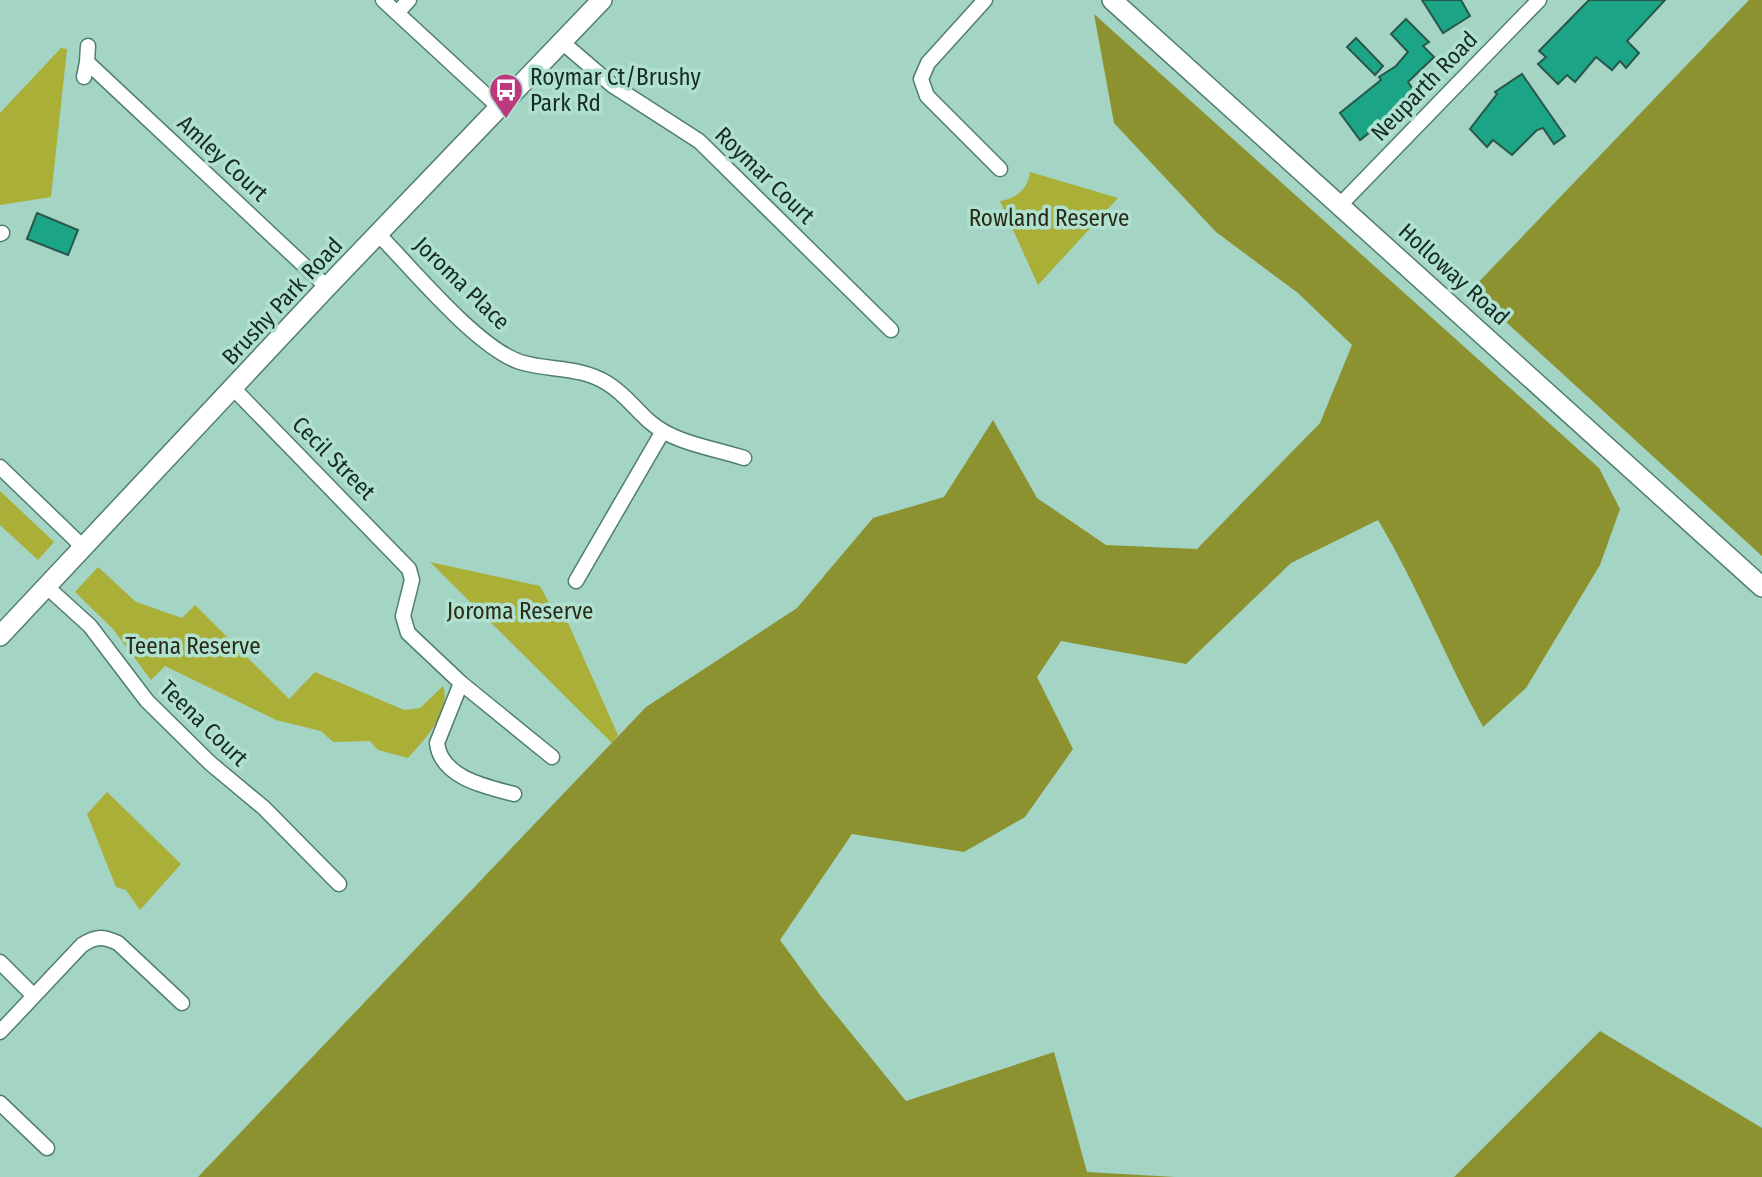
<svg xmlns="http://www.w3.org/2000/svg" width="1762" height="1177" font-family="'Fira Sans Condensed',sans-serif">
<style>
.green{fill:#a9af37}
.forest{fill:#8d9230}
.building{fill:#1ba586;stroke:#29574a;stroke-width:2}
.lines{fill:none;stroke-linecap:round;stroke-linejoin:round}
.street-casing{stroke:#507e6f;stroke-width:17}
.secondary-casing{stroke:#507e6f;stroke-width:22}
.street{stroke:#fff;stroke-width:14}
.secondary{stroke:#fff;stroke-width:19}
.labels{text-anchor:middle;stroke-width:7;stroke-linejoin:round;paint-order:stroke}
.poi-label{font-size:23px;fill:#172b25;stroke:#b0e1d0;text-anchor:start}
.street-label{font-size:23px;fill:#172b25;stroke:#b0e1d0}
.park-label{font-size:23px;fill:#2a2b16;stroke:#b0e1d0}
</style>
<rect width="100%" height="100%" fill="#a3d4c4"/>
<path class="green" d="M 61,48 L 67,49 L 51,197 L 0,205 L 0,113 Z
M 1030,172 L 1118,198 L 1038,285 L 1000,201 C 1016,198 1028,190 1030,172 Z
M 0,491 L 54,542 L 38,560 L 0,525 Z
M 430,562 L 540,586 L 549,603 L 564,614 L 618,735 L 612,743 Z
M 98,567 L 136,602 L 182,618 L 195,605 L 289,699 L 315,672 L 404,710 L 420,708 L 443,686 C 452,712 424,740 408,758 L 378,750 L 370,741 L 333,742 L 321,731 L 276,720 L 165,666 L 151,680 L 113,629 L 75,592 Z
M 107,792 L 181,864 L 140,910 L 126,890 L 116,887 L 87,814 Z"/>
<path class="forest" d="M 1749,0 L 1762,0 L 1762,556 L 1471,290 Z
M 1094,14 L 1599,468 L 1620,509 L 1600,565 L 1526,688 L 1483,727 C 1446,659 1418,587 1378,520 L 1291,563 L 1186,664 L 1061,641 L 1037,677 L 1073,749 L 1025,817 L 964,852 L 852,834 L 780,940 L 820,995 L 906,1101 L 1054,1052 L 1087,1172 L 1175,1177 L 198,1177 L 646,707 L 797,608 L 873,518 L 944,497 L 993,420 L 1037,498 L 1106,545 L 1197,549 L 1320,423 L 1352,345 L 1298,293 L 1216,232 L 1114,123 Z
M 1600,1031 L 1762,1128 L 1762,1177 L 1454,1177 Z"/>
<path class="building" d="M 1422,0 L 1461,0 L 1470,16 L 1443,33 Z
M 1589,0 L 1665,0 L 1627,41 L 1639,53 L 1626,68 L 1620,61 L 1612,70 L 1596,57 L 1575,82 L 1567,75 L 1558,84 L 1538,64 L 1546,57 L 1539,51 Z
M 1406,19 L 1429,42 L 1423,46 L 1434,57 L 1408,82 L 1417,95 L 1360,140 L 1340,113 L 1381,80 L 1379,77 L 1396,66 L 1408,52 L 1391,34 Z
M 1356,38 L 1383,66 L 1375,75 L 1347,47 Z
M 1522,74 L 1565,136 L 1554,144 L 1543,128 L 1537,130 L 1512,155 L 1493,140 L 1487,147 L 1470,129 L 1497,94 L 1495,92 Z
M 37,213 L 78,230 L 68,255 L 27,239 Z"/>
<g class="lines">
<g class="street-casing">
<path id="street" d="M 383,0 L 500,108
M 985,0 L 928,63 L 921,79 L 927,96 L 1000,169
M 397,13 L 409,0
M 562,42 L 612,85 L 699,141 L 891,330
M 87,62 L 88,46
M 84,77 L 87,62 L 327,287
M 1341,204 L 1539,0
M 0,234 L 2,233
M 378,234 C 412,268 476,347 520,362 C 549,371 579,366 607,383 C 625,394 635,409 650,422 C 674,443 713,448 744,458
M 234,389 L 409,569 L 412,580 L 403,616 L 408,633 L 461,683 L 552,757
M 0,467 L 84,548
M 576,581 L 663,431
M 47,587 L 90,626 L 147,701 L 210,763 L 264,808 L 339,884
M 461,683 L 437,743 C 441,778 487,787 514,794
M 0,962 L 34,996
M 0,1032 L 82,945 C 96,936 103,936 118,943 L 182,1003
M 0,1103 L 47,1148"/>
</g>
<g class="secondary-casing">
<path id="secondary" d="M 1112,0 L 1762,587
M 0,636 L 327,287 L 602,0"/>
</g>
<use href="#street" class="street"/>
<use href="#secondary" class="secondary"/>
</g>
<defs>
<g id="bus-pin" transform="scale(1.75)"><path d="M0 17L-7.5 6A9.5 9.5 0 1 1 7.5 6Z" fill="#bd397e" stroke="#b0e1d0"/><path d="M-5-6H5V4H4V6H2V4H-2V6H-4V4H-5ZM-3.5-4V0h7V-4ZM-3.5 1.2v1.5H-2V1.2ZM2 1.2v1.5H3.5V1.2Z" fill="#fff"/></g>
</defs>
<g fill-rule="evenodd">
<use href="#bus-pin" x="506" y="90"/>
</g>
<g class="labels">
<g class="poi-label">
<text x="530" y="85">Roymar Ct/Brushy<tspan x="530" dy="26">Park Rd</tspan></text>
</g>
<g class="street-label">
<text transform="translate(1424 86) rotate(-46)" y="8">Neuparth Road</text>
<text transform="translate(223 158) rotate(43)" y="8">Amley Court</text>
<text transform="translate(765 175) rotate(44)" y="8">Roymar Court</text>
<text transform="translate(1454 274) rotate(42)" y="8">Holloway Road</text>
<text transform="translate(462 283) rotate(44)" y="8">Joroma Place</text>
<text transform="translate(282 301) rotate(-47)" y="8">Brushy Park Road</text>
<text transform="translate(334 458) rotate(45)" y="8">Cecil Street</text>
<text transform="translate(204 723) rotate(44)" y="8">Teena Court</text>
</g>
<g class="park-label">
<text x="1049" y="226">Rowland Reserve</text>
<text x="520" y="619">Joroma Reserve</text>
<text x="193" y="654">Teena Reserve</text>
</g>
</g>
</svg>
